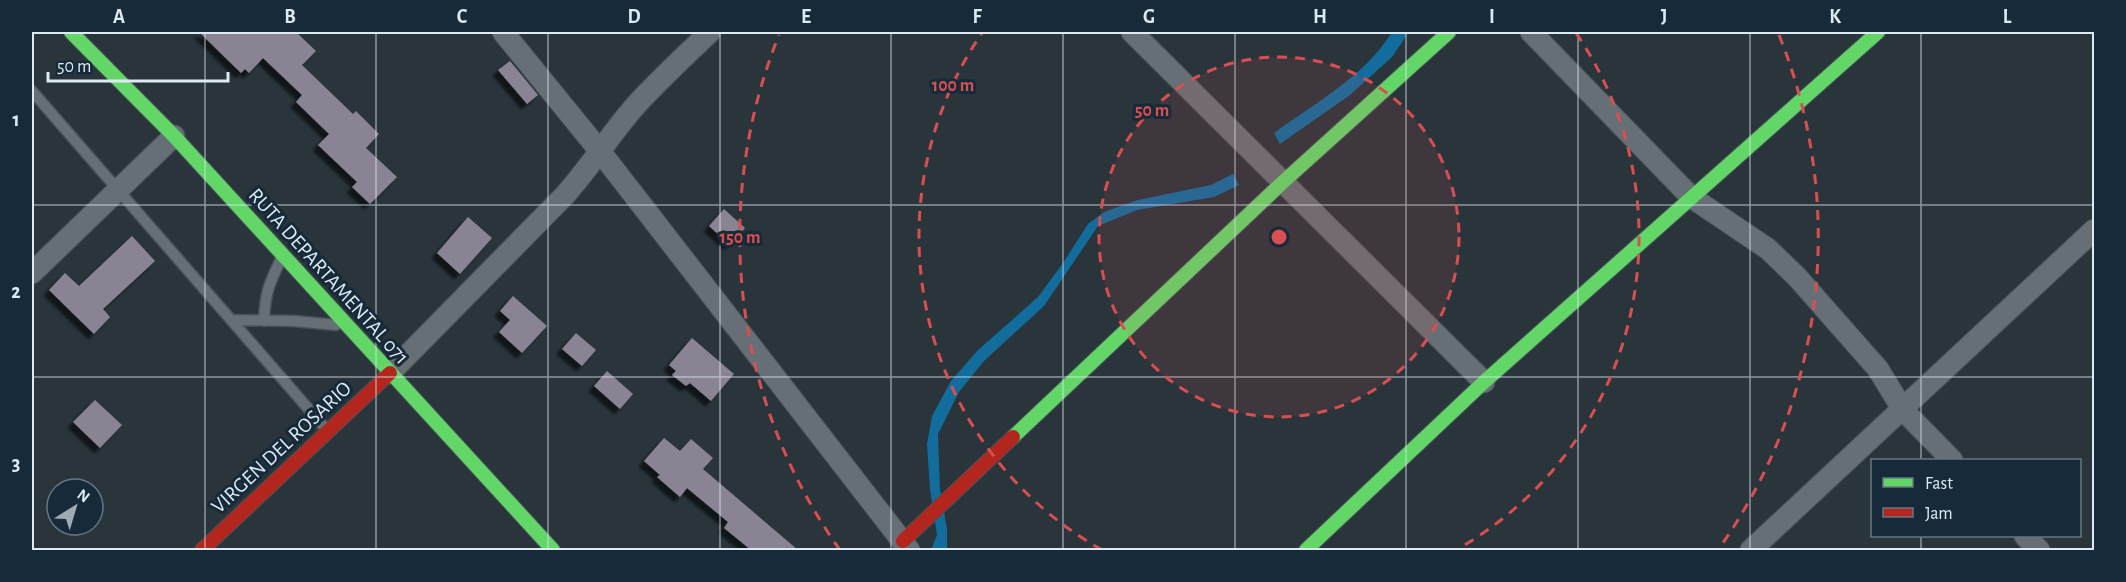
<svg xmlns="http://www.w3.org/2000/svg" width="2126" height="582" font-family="'Alegreya Sans',sans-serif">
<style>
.water{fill:#126c9c}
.building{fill:#8a8394;filter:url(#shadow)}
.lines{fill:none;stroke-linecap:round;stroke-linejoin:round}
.lane-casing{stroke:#475158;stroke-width:13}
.street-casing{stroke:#475158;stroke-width:23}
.fast-casing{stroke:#475158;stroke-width:16}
.jam-casing{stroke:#475158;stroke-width:16}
.lane{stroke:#666f75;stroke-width:10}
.street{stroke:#666f75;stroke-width:21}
.fast{stroke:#63d668;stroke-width:14}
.jam{stroke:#b3261e;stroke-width:14}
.grid{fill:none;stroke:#deeaf3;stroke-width:1.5;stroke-opacity:0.55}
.ring{fill:none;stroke:#d84f51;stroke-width:3;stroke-dasharray:10 8}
.labels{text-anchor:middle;stroke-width:6;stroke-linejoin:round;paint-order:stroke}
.street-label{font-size:21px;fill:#deeaf3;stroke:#172a39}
.centre{fill:#d84f51;stroke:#172a39;stroke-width:3}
.ring-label{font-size:18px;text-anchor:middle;font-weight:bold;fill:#d84f51;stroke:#172a39;stroke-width:6;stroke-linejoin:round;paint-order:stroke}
.neatline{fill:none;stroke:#deeaf3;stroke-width:2}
.grid-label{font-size:20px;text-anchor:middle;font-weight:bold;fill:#deeaf3}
</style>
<defs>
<filter id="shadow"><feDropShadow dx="-5.5" dy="5.5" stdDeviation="1.5" flood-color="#0009"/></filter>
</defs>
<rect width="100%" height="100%" fill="#29343b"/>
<path class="water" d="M 1392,32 L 1409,32 L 1392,57 L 1350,95 L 1280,144 L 1274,133 C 1315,103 1365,76 1392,32 Z
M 1233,174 L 1239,185 L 1214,197 L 1137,210 L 1098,226 L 1044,306 L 984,361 L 959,392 L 938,434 L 940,489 L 947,529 L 947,550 L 931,550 L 937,535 L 930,489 L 927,444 L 932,416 L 951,381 L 978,350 L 1038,297 L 1063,263 L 1088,224 L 1104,212 L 1138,200 L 1211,185 Z"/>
<path class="building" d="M 199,32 L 296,32 L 316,51 L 302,65 L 353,114 L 356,111 L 379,134 L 366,148 L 397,177 L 370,204 L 352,187 L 357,182 L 318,145 L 329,134 L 296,102 L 302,95 L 263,58 L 249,73 L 245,69 L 241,73 Z
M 510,61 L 538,95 L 527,104 L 498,70 Z
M 724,209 L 745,228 L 730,245 L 709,226 Z
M 468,217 L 492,238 L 460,274 L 437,253 Z
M 132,236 L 155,261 L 103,309 L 110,317 L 94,334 L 49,290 L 65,273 L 79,286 Z
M 513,296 L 547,326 L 522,353 L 499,332 L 510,320 L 500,311 Z
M 576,333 L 596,350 L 582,366 L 562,349 Z
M 692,338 L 734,374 L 711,401 L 690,383 L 686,386 L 672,375 L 676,371 L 669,365 Z
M 607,371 L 633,394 L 620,409 L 594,386 Z
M 95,400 L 122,425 L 100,448 L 73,422 Z
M 664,438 L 680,451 L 691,439 L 713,458 L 703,469 L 798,550 L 751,550 L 724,528 L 728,522 L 687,488 L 680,497 L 657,477 L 660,475 L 644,461 Z"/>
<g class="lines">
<g class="lane-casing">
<path id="lane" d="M 32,91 L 326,429
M 232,320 L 294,321 L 336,325
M 264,321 C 265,293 269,284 281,259"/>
</g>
<g class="street-casing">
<path id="street" d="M 503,32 L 599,150 L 909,550
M 1132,32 L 1484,382
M 1531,32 L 1691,197 L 1768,249 L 1797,277 L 1878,369 L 1903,410 L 1952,460
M 32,273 L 174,136
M 390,373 L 565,195 C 591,166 611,133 637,104 C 660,79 686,55 710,32
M 2025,536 L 2039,550
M 1751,550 L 2094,230"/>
</g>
<g class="fast-casing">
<path id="fast" d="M 71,32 L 174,136 L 553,550
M 1013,437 L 1283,182 L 1449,32
M 1306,550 L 1484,382 L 1878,32"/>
</g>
<g class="jam-casing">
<path id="jam" d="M 903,541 L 1013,437
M 202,550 L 390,373"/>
</g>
<use href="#lane" class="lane"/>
<use href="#street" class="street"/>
<use href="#fast" class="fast"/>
<use href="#jam" class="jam"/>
</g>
<path class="grid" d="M 205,32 L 205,550M 376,32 L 376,550M 548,32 L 548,550M 720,32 L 720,550M 891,32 L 891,550M 1063,32 L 1063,550M 1235,32 L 1235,550M 1406,32 L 1406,550M 1578,32 L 1578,550M 1750,32 L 1750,550M 1921,32 L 1921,460M 32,205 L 2094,205M 32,377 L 2094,377M 1921,536 L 1921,550"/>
<circle cx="1279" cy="237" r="180" fill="#d84f51" fill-opacity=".12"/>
<g class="ring">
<circle cx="1279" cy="237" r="180"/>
<path d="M1102 550A360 360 0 0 1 982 33M1576 33A360 360 0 0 1 1456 550"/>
<path d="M840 550A539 539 0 0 1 779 35M1779 35A539 539 0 0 1 1718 550"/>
</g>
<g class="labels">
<g class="street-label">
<text transform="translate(329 276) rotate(48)" y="7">RUTA DEPARTAMENTAL 071</text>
<text transform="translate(281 447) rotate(-43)" y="7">VIRGEN DEL ROSARIO</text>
</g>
</g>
<circle cx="1279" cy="237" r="9" class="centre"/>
<g class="ring-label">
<text x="953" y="91">100 m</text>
<text x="1152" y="116">50 m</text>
<text x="740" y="243">150 m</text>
</g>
<rect width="2126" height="582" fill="none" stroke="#172a39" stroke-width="66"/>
<rect x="1871" y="459" width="210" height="78" fill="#172a39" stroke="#677783" stroke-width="1.5"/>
<rect x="1883" y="478" width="30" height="9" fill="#63d668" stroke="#677783" stroke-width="1.5"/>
<text x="1925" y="489" font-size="18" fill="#deeaf3">Fast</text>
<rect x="1883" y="508" width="30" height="9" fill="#b3261e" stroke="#677783" stroke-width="1.5"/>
<text x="1925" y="519" font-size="18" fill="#deeaf3">Jam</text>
<g transform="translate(75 507) rotate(37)"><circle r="28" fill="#172a39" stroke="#677783" stroke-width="1.5"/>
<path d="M0-4.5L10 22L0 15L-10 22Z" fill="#9faab3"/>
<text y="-9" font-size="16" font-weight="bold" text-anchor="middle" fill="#deeaf3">N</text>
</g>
<path d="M48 72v9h180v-9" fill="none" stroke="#deeaf3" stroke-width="3"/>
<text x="57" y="72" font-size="18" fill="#deeaf3" stroke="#172a39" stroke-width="4.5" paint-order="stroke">50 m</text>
<rect x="33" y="33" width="2060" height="516" class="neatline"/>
<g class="grid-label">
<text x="119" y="23">A</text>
<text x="290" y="23">B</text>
<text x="462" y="23">C</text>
<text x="634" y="23">D</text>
<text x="806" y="23">E</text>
<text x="977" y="23">F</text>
<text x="1149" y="23">G</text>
<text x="1320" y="23">H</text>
<text x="1492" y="23">I</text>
<text x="1664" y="23">J</text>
<text x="1835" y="23">K</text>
<text x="2007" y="23">L</text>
<text x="16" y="126">1</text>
<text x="16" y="298">2</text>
<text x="16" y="470">3</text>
</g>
</svg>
